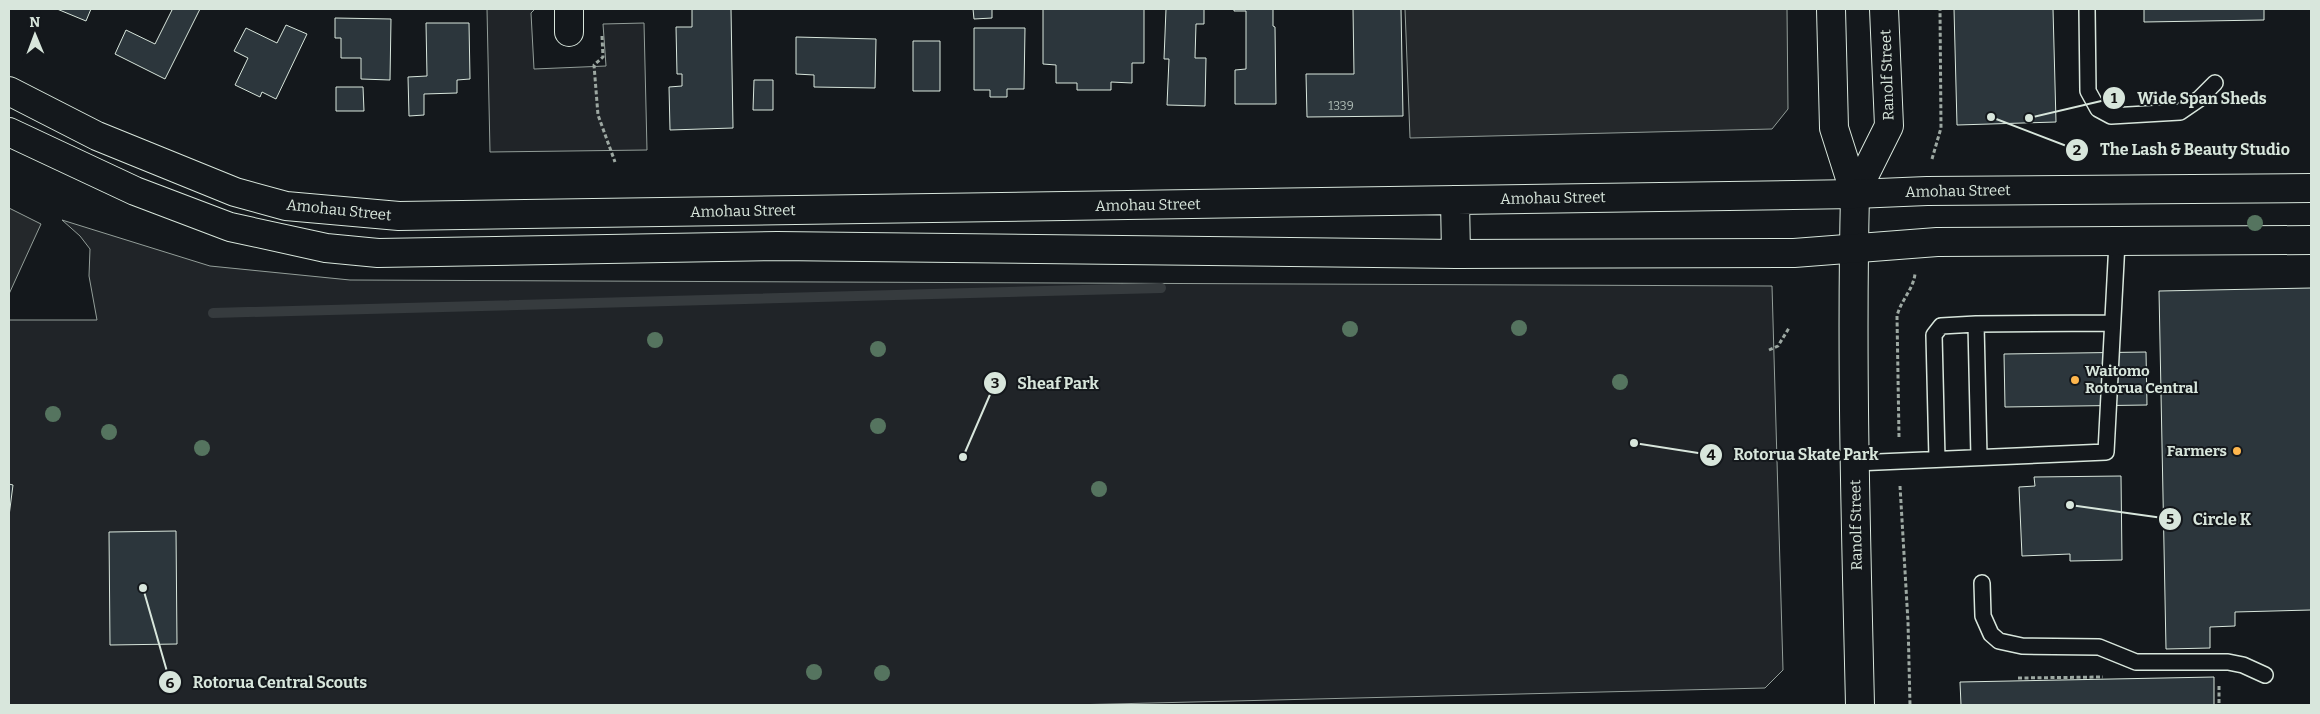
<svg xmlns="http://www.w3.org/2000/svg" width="2320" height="714" font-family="Bitter,serif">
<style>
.green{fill:#202428;stroke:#939e99}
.parking{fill:#24282b;stroke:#939e99}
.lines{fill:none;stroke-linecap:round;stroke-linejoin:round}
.stream{stroke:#363b3e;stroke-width:10}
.building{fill:#2c363c;stroke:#d8e6dc}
.service-casing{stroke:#d8e6dc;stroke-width:18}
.minor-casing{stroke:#d8e6dc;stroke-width:30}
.tertiary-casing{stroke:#d8e6dc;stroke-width:30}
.secondary-casing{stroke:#d8e6dc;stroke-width:30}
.primary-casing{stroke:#d8e6dc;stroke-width:30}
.path{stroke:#9da8a2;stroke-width:3;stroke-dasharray:4 2.5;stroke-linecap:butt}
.service{stroke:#14181c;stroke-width:15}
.minor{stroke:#14181c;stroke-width:28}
.tertiary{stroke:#14181c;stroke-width:28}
.secondary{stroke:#14181c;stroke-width:28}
.primary{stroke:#14181c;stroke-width:28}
.tree{fill:#55745f}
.poi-dot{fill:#ffb74d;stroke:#14181c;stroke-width:2}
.labels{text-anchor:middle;stroke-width:4;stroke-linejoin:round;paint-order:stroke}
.number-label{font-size:12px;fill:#adbab4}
.street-label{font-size:15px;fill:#d8e6dc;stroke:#14181c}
.poi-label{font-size:15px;font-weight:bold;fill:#d8e6dc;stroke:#14181c;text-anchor:start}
.leader{fill:none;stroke:#d8e6dc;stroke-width:2}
.callout-dot{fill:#d8e6dc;stroke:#14181c;stroke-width:2}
.mark-label{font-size:15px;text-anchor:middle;font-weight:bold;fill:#111}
.callout-label{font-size:16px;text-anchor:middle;font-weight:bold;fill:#d8e6dc;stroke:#14181c;stroke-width:4;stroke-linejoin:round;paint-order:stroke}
</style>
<rect width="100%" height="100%" fill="#14181c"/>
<path class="green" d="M 487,9 L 535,9 L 531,13 L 534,69 L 606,66 L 603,24 L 644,23 L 647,150 L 490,152 Z
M 62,220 L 210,266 L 350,280 L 1772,286 L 1783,670 L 1765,688 L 1070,705 L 9,705 L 9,320 L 97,320 L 89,276 L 90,249 L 80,236 Z"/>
<path class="parking" d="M 1405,9 L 1787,9 L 1788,109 L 1772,129 L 1410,138 Z
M 9,208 L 41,224 L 9,294 Z"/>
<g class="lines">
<path class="stream" d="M 213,313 L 1161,288"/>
</g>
<path class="building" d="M 57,9 L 91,9 L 86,21 Z
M 169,9 L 200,9 L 165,79 L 115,54 L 126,30 L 155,44 L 172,10 Z
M 692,9 L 731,9 L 733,128 L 670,130 L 669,87 L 682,86 L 682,74 L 677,74 L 676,27 L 692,27 Z
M 973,9 L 992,9 L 992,18 L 974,19 Z
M 1043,9 L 1144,9 L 1144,63 L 1132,63 L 1132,83 L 1111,82 L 1111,90 L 1077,90 L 1077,83 L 1056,83 L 1056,65 L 1043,64 Z
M 1166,9 L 1204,9 L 1204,24 L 1196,24 L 1195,58 L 1206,58 L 1205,106 L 1167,105 L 1169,59 L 1164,59 Z
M 1234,9 L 1273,9 L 1273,26 L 1275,27 L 1276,104 L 1235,104 L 1235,70 L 1246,69 L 1246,11 L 1234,11 Z
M 1353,9 L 1401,9 L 1403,116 L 1307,117 L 1306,74 L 1354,74 Z
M 1954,9 L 2053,9 L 2056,122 L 1957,125 Z
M 2144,9 L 2264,9 L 2264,20 L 2144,22 Z
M 335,18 L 391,19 L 390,80 L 361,79 L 361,58 L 341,58 L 341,38 L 335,38 Z
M 426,23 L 469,23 L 470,79 L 457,80 L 457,93 L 424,94 L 424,115 L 409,116 L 408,77 L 427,76 Z
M 286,25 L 307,34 L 276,99 L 262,92 L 260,97 L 235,85 L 248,58 L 234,51 L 246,28 L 277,43 Z
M 974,28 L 1025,28 L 1024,89 L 1007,89 L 1007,97 L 990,97 L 990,90 L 974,90 Z
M 796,37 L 876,39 L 875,88 L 814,87 L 814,75 L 796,74 Z
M 913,41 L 940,41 L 940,91 L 913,91 Z
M 754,80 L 773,80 L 773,110 L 753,110 Z
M 336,87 L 363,87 L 364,111 L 336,111 Z
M 2311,288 L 2311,610 L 2235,612 L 2235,626 L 2210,627 L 2210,648 L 2166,649 L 2159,291 Z
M 2146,352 L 2147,405 L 2005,407 L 2004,354 Z
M 2121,476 L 2122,560 L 2070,561 L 2070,554 L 2022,556 L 2019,487 L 2035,486 L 2034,477 Z
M 9,484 L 13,485 L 9,516 Z
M 176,531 L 177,644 L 110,645 L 109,532 Z
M 2214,677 L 2214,705 L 1961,705 L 1960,682 Z"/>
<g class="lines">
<g class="service-casing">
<path id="service" d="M 2087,9 L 2088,91 L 2098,109 L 2111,116 L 2180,112 L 2199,99 L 2215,83
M 1979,457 L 1976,324 L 2112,323
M 1937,459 L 1934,335 L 1941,326 L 1976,324
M 1855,463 L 2106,452 L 2117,242
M 1982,583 L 1983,616 L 1991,634 L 1999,641 L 2022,646 L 2099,647 L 2136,662 L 2228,662 L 2243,665 L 2265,675"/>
</g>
<g class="minor-casing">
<path id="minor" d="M 569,9 L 569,32"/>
</g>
<g class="tertiary-casing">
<path id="tertiary" d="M 1855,194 C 1851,364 1856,535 1860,705"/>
</g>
<g class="secondary-casing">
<path id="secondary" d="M 1831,9 L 1834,128 L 1855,194
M 1855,194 L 1889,126 L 1884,9"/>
</g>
<g class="primary-casing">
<path id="primary" d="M 9,91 L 97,136 L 235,192 L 286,206 L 399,216 L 1855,194 L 1927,191 L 2311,188
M 9,132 L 135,191 L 230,227 L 326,248 L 378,253 L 777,246 L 1456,254 L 1794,253 L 1937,242 L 2311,240
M 1455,200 L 1456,254"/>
</g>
<path class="path" d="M 602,36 L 603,57 L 594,65 L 598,115 L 615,162
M 1932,159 L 1941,128 L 1940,9
M 1769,350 L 1778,346 L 1789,328
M 1899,437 L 1897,316 C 1901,300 1913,290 1915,274
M 1900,486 L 1908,622 L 1910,705
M 2018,678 L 2103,677
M 2219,686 L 2219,705"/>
<use href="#service" class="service"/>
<use href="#minor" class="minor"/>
<use href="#tertiary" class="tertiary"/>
<use href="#secondary" class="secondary"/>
<use href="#primary" class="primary"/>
</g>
<g class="tree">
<circle cx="2255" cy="223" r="8"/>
<circle cx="1519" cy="328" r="8"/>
<circle cx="1350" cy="329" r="8"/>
<circle cx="655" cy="340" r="8"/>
<circle cx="878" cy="349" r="8"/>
<circle cx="1620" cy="382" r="8"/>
<circle cx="53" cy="414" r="8"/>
<circle cx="878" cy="426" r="8"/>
<circle cx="109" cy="432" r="8"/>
<circle cx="202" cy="448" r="8"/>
<circle cx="1099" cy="489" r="8"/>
<circle cx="814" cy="672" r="8"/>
<circle cx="882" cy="673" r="8"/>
</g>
<g class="poi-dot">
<circle cx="2075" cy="380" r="5"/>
<circle cx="2237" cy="451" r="5"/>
</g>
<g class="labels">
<g class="number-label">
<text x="1341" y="110">1339</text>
</g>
<g class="street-label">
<text transform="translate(1887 75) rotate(-92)" y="5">Ranolf Street</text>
<text transform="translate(1958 191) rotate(-1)" y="5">Amohau Street</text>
<text transform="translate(1553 198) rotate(-1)" y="5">Amohau Street</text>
<text transform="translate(1148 205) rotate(-1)" y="5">Amohau Street</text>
<text transform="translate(339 210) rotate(6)" y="5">Amohau Street</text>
<text transform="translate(743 211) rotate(-1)" y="5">Amohau Street</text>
<text transform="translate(1856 525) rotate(-91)" y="5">Ranolf Street</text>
</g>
<g class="poi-label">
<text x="2085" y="376">Waitomo<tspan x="2085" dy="17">Rotorua Central</tspan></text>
<text x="2227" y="456" text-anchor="end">Farmers</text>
</g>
</g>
<path class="leader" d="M2029 118L2114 98M1991 117L2077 150M963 457L995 383M1634 443L1711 455M2070 505L2170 519M143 588L170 682"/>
<g class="callout-dot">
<circle cx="2029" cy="118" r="5"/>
<circle cx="1991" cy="117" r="5"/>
<circle cx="963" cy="457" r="5"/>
<circle cx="1634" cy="443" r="5"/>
<circle cx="2070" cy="505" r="5"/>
<circle cx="143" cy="588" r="5"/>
<circle cx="2114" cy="98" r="12"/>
<circle cx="2077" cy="150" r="12"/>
<circle cx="995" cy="383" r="12"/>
<circle cx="1711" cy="455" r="12"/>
<circle cx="2170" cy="519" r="12"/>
<circle cx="170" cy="682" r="12"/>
</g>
<g class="mark-label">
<text x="2114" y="103">1</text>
<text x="2077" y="155">2</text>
<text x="995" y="388">3</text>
<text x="1711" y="460">4</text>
<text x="2170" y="524">5</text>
<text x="170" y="688">6</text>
</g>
<g class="callout-label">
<text x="2202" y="104">Wide Span Sheds</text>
<text x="2195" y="155">The Lash &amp; Beauty Studio</text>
<text x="1058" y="389">Sheaf Park</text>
<text x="1806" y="460">Rotorua Skate Park</text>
<text x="2222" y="525">Circle K</text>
<text x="280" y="688">Rotorua Central Scouts</text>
</g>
<rect width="2320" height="714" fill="none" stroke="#d8e6dc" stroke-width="20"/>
<g transform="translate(35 35) rotate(359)" stroke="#14181c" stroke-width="4" paint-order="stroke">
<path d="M0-4L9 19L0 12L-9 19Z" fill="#d8e6dc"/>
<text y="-8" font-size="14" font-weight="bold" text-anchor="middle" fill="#d8e6dc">N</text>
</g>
</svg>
